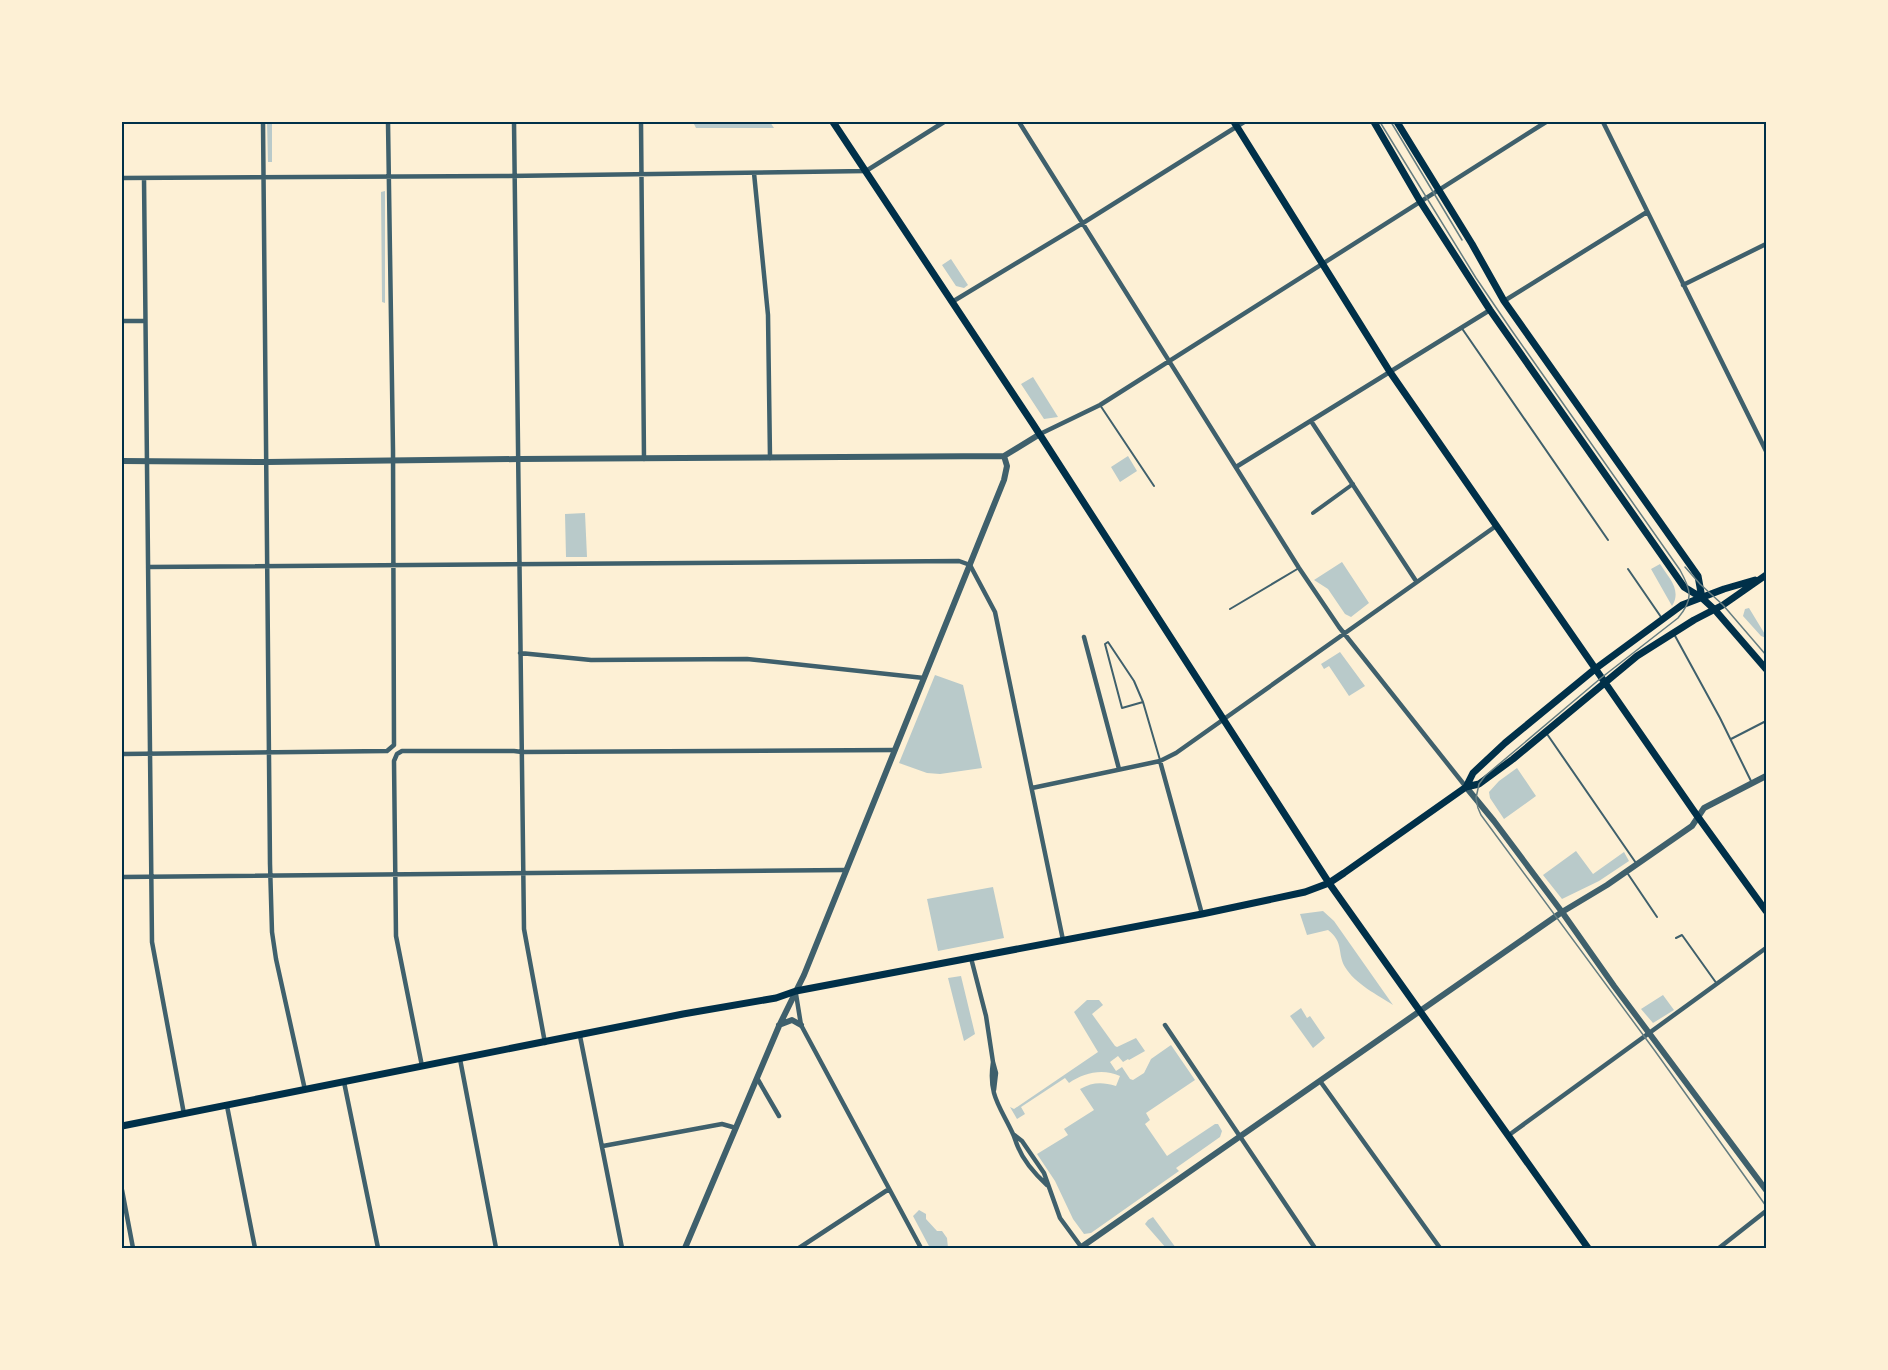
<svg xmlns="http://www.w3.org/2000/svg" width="1888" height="1370" font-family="'Noto Sans',sans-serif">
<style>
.green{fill:#b9caca}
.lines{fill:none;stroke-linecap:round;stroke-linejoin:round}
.service{stroke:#3f606c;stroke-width:2}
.pedestrian{stroke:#3f606c;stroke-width:4}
.minor{stroke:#3f606c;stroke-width:4.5}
.tertiary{stroke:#3f606c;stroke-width:6}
.secondary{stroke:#003049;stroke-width:7}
.tram{stroke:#657d81;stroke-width:1.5}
.neatline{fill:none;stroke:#003049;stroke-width:2}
</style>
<rect width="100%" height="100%" fill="#fdf0d5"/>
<path class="green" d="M 267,122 L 272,122 L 272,162 L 268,162 Z
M 693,122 L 770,122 L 774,128 L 696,128 Z
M 385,191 L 385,303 L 382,302 L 381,192 Z
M 951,259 L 968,285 L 964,288 L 956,286 L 942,265 Z
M 1033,377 L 1058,417 L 1044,419 L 1021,384 Z
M 1128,456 L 1137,471 L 1120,482 L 1111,467 Z
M 585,513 L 587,557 L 566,557 L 565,514 Z
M 1342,562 L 1369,603 L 1351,617 L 1345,614 L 1328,589 L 1314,580 Z
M 1660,564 C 1669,578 1682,590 1672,606 L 1651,569 Z
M 1749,608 L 1766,636 L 1766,638 L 1761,636 L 1743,616 L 1745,609 Z
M 1340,652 L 1365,686 L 1349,696 L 1329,666 L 1324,669 L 1321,664 Z
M 935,675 L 963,685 L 982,768 L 940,774 L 927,773 L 899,763 Z
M 1517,768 L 1536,796 L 1504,819 L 1490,798 L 1489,792 L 1499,781 Z
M 1576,851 L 1593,874 L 1624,852 L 1629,861 L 1599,881 L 1562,899 L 1543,875 Z
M 993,887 L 1004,938 L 938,951 L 927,899 Z
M 1323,911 L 1334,921 L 1393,1005 C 1378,995 1355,984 1345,967 C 1337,953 1344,942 1328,930 L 1307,935 L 1300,914 Z
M 961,976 L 975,1034 L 964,1041 L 948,978 Z
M 1663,995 L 1674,1010 L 1653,1023 L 1641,1009 Z
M 1087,1000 L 1099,1000 L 1103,1005 L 1092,1014 L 1115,1046 L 1117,1047 L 1136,1038 L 1145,1051 L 1129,1060 L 1128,1059 L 1123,1062 L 1118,1056 L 1110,1062 L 1116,1071 L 1122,1067 L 1130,1079 L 1133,1080 L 1144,1073 L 1151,1059 L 1171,1045 L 1195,1080 L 1146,1113 L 1150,1120 L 1145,1124 L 1167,1156 L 1215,1124 L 1218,1124 L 1222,1131 L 1220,1137 L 1176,1168 L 1179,1171 L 1091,1233 L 1084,1234 L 1073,1219 L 1055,1181 L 1037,1154 L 1068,1135 L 1064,1129 L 1094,1110 L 1080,1089 C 1093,1082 1102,1082 1116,1086 L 1120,1076 C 1102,1068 1084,1073 1069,1083 L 1065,1078 L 1021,1107 L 1025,1114 L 1017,1119 L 1010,1107 L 1014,1109 L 1098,1052 L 1074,1012 Z
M 1301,1008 L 1307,1018 L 1310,1016 L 1325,1038 L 1313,1048 L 1290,1016 Z
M 919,1210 L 926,1214 L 926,1219 L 937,1231 L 942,1231 L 947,1238 L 948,1248 L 930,1248 L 913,1216 Z
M 1153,1217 L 1176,1248 L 1166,1248 L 1145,1224 L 1148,1220 Z"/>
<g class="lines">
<path class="service" d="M 1461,327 L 1608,540
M 1100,405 L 1154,486
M 1628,569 L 1661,617
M 1230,609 L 1299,568
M 1674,634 L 1720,718 L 1751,781
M 1143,702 L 1122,708 L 1105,644 L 1108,642 L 1134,681 L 1143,702 L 1160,760
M 1547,734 L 1636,863
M 1731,739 L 1766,721
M 1628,874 L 1657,917
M 1676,938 L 1682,935 L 1717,984"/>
<path class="pedestrian" d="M 1313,513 L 1353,484"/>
<path class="minor" d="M 263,122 L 270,864 L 272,932 L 276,959 L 305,1090
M 514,122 L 524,929 L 545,1043
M 641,122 L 644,459
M 1019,122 L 1299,568 L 1339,627 L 1466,787
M 1603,122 L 1766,451
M 754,173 L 768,315 L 770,458
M 122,178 L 502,176 L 866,171 L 944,122
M 144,178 L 152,942 L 184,1114
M 1683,285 L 1766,244
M 1504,301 L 1647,212
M 952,302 L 1083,223 L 1244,122
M 122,321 L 145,321
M 1311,421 L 1416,581
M 1040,434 L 1100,405 L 1546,122
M 1236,467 L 1490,310
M 148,567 L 959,561 L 970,565 L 995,612 L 1063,940
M 1084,637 L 1119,769
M 520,653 L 591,660 L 747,659 L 924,678
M 122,754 L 387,751 L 394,745 L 393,450 L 388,122
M 1160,761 L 1202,914
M 1032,788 L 1160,761 L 1176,753 L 1496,526
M 122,877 L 845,870
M 971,958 L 986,1016 L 993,1062 L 996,1073 L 994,1090
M 796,994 L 801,1025 L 921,1248
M 1165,1025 L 1315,1248
M 580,1036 L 622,1248
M 460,1059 L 496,1248
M 993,1062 C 988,1095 1000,1106 1013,1134 C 1015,1138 1016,1143 1018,1147 C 1024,1162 1035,1174 1047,1185
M 422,1066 L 396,936 L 394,761 L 397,754 L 402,751 L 514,751 L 522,752 L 895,750
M 757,1078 L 779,1116
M 1320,1081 L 1440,1248
M 344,1082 L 378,1248
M 227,1106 L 255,1248
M 1013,1134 L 1022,1141 L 1044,1173 L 1060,1218 L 1082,1248
M 1509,1135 L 1766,948
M 603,1146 L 722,1124 L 736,1128
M 122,1190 L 133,1248
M 799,1248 L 889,1189
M 1719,1248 L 1766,1211"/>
<path class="tertiary" d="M 122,461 L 267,462 L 519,459 L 1004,456 L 1040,434
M 1466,787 L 1494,821 L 1562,912 L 1614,986 L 1766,1190
M 779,1025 L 792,1020 L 801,1025
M 685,1248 L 779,1026 L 804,975 L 1004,480 L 1007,466 L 1004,456
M 1080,1248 L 1562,912 L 1607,885 L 1692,826 L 1704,808 L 1766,776"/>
<path class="secondary" d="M 833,122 L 1033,424 L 1329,883 L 1588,1248
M 1234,122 L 1390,372 L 1698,817 L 1766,911
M 1374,122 L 1420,201 L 1490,310 L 1684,587 L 1702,598 L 1715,610 L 1766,669
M 1397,122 L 1472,244 L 1504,301 L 1698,576 L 1702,598
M 1466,787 L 1473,773 L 1505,743 L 1595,669 L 1682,605 L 1724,589 L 1755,580
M 122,1126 L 683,1014 L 776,998 L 796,991 L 1202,914 L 1305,892 L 1329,883 L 1344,873 L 1466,787 L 1479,784 L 1513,759 L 1637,656 L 1694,620 L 1723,605 L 1766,575"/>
<path class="tram" d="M 1380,122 L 1476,278 L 1510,328 L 1680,570 C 1691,590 1694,599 1678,618 L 1601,678 L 1485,776 L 1479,784 L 1476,798 L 1478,808 L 1481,815 L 1655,1051 L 1766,1206
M 1391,122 L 1462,240
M 1685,567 L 1700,584 L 1723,605 L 1766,655"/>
</g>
<rect width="1888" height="1370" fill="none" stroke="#fdf0d5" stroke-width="246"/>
<rect x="123" y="123" width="1642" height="1124" class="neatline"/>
</svg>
